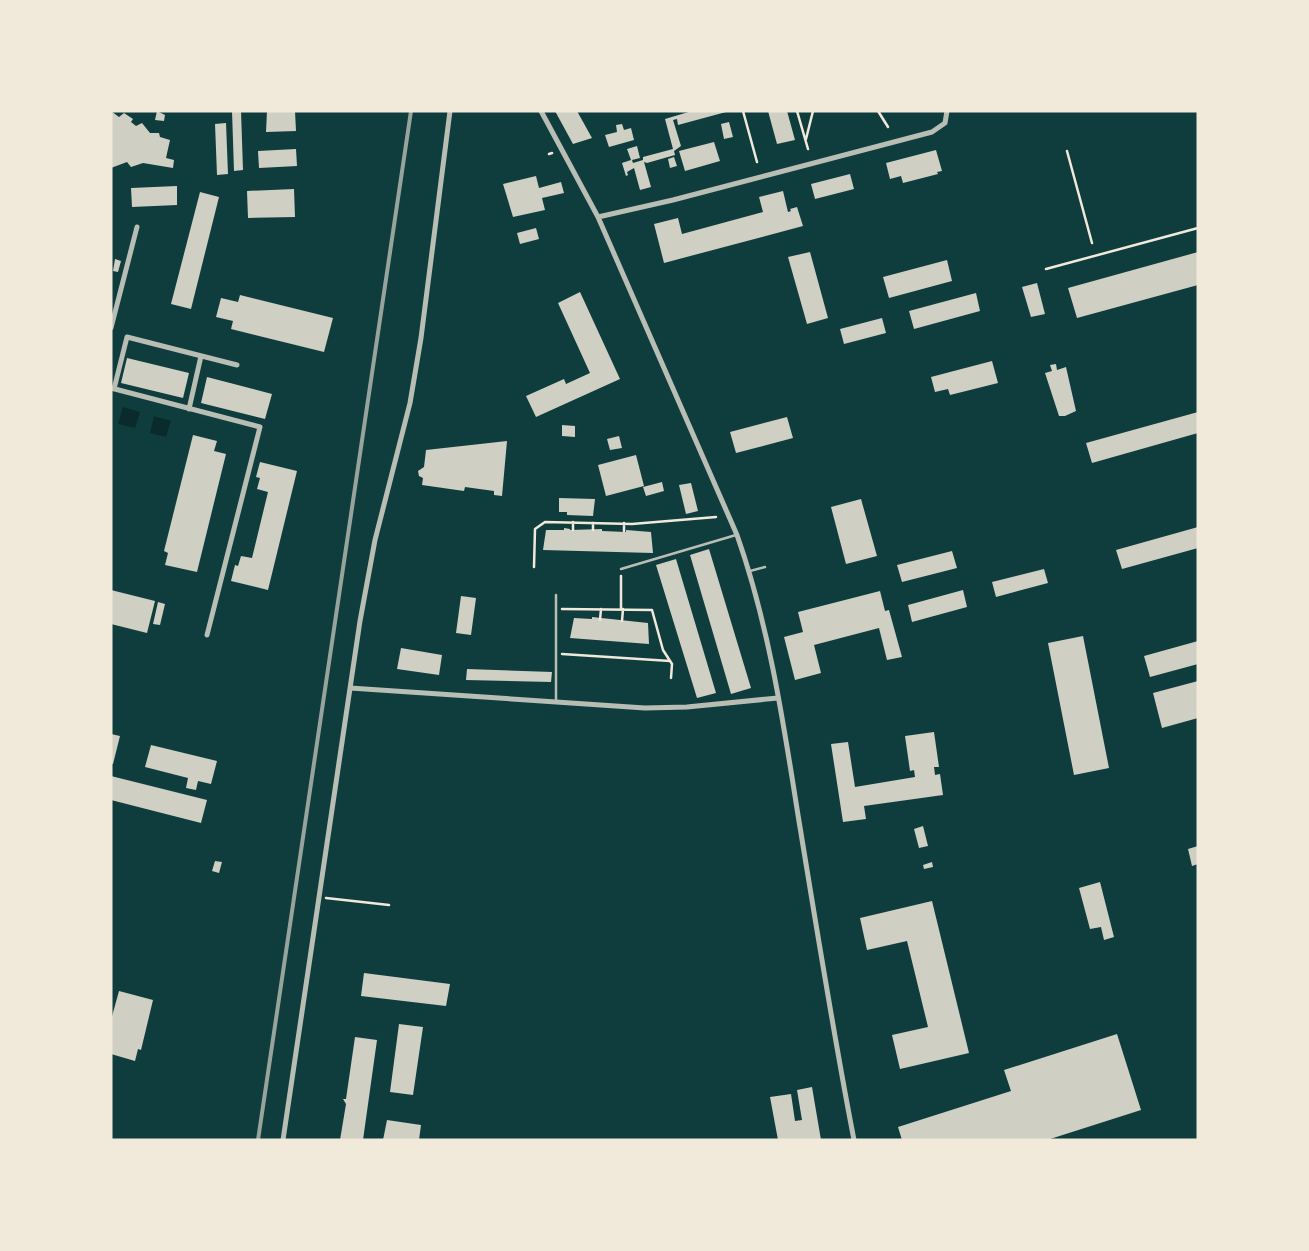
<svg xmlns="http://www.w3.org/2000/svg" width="1309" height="1251" font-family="Literata,serif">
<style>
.water{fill:#0a2a2b}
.building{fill:#cfcfc3}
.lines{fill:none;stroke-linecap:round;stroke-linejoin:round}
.path{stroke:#f1e9da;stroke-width:2.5}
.service{stroke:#b8beb3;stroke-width:2.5}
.minor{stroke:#b8beb3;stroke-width:5}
.rail{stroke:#97a49c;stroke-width:4}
</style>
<rect width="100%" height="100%" fill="#0f3d3e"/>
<path class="water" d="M 123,407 L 140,412 L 135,428 L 118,424 Z
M 154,416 L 171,421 L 166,437 L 150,433 Z"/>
<path class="building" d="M 111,111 L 119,117 L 124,113 L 133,119 L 131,122 L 136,126 L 142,123 L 150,133 L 159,133 L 160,137 L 170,140 L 166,158 L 174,160 L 173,168 L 143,163 L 131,167 L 127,162 L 111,168 Z
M 157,111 L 165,115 L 164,121 L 155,120 Z
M 232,111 L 241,111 L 243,170 L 234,171 Z
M 267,111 L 295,111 L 296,131 L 266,132 Z
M 555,111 L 577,111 L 592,138 L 573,144 Z
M 692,111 L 726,112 L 678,125 L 677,119 L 673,120 L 681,146 L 674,151 L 675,155 L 647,163 L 644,162 L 651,187 L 640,190 L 634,168 L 627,172 L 628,175 L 626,176 L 622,163 L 631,160 L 627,149 L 637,146 L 640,158 L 632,160 L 633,163 L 643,160 L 643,157 L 673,149 L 665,119 Z
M 768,111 L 787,111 L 795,140 L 777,144 Z
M 729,122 L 733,137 L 724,139 L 721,124 Z
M 226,123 L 228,174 L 217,175 L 215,124 Z
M 622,124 L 624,130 L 631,128 L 634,140 L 609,147 L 605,135 L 617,132 L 616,125 Z
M 714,142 L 720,161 L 685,171 L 679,151 Z
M 296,149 L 297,166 L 259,168 L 258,151 Z
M 936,150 L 942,171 L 937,172 L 938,174 L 903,183 L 901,176 L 890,179 L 886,163 Z
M 674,157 L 677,166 L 670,168 L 668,159 Z
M 850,174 L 854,189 L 815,199 L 811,184 Z
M 536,176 L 539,188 L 561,182 L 564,193 L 542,198 L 545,210 L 513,217 L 503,184 Z
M 177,186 L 177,205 L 132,207 L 131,188 Z
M 294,189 L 295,217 L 248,218 L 247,191 Z
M 783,191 L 788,212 L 791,211 L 790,209 L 797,207 L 803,226 L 664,263 L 654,224 L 678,218 L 682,234 L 763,212 L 759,197 Z
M 200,192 L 219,197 L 191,309 L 171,304 Z
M 536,228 L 539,239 L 520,244 L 517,233 Z
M 810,252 L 828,318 L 807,324 L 788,257 Z
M 1198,252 L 1198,285 L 1077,318 L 1068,288 Z
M 115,259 L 121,261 L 118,272 L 113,271 Z
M 947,260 L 952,281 L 889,298 L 883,277 Z
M 1037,283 L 1045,314 L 1031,317 L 1022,287 Z
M 580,292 L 620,379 L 536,417 L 526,396 L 564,379 L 566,384 L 590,373 L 558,303 Z
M 976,293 L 980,311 L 914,329 L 909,311 Z
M 240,295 L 333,318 L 324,352 L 231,329 L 233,321 L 216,317 L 221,298 L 238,302 Z
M 882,318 L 886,333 L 844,344 L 840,329 Z
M 127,358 L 189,373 L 183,398 L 121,383 Z
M 992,361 L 998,383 L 950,395 L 948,389 L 935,392 L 931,377 Z
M 1056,364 L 1057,370 L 1066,367 L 1076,411 L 1065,416 L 1059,416 L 1045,373 L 1052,371 L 1050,365 Z
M 207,377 L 272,394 L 265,419 L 201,403 Z
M 1198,412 L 1198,433 L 1092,463 L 1086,443 Z
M 787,417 L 793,438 L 736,453 L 730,432 Z
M 562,425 L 575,426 L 575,437 L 562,436 Z
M 193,435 L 217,441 L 214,451 L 226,454 L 197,572 L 165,565 L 168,553 L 164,551 Z
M 619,436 L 622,448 L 610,450 L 607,439 Z
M 507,441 L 502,496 L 494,495 L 494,491 L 465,487 L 464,491 L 422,485 L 423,478 L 419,476 L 418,471 L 424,467 L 426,450 Z
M 636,455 L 644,486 L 606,496 L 598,465 Z
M 260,462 L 297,471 L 268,590 L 231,581 L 235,565 L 238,566 L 241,556 L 252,558 L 268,492 L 257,489 L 260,478 L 256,477 Z
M 662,482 L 664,491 L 646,496 L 643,487 Z
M 691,483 L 698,511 L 686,514 L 679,485 Z
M 559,498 L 595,499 L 593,516 L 567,515 L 567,512 L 559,512 Z
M 861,499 L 877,556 L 846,564 L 831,507 Z
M 1198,527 L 1198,548 L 1122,569 L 1116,550 Z
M 564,528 L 570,529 L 570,530 L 602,529 L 602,531 L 626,532 L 626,530 L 651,532 L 653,553 L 543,550 L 546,530 L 564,530 Z
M 709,549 L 751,688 L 731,694 L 690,555 Z
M 952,551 L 957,568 L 902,582 L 897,565 Z
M 676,559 L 716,693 L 697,698 L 656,565 Z
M 1044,569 L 1048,583 L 996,597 L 992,582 Z
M 111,590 L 155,601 L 147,633 L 111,624 Z
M 963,590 L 967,607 L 912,622 L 908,605 Z
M 880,591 L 885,611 L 889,610 L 902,657 L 887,660 L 879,628 L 814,645 L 821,673 L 795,680 L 784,637 L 803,632 L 798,612 Z
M 461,596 L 476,598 L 471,635 L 456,633 Z
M 158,602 L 165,604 L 160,625 L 153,624 Z
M 592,617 L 648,623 L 649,644 L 570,638 L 574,618 L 592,619 Z
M 1083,636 L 1109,768 L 1074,775 L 1048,643 Z
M 1198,641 L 1198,664 L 1150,677 L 1144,656 Z
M 401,648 L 442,655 L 439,675 L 397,669 Z
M 467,669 L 552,672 L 551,682 L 466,680 Z
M 1198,681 L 1198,718 L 1162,728 L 1153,693 Z
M 934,732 L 939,767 L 934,767 L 935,775 L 940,774 L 943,795 L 864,806 L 866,819 L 843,822 L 831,744 L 848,742 L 855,787 L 915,777 L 914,770 L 910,771 L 905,736 Z
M 111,734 L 120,736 L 113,764 L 111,764 Z
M 151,745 L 217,761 L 211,784 L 198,781 L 196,790 L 186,788 L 188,778 L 145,767 Z
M 111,776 L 207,800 L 201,823 L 111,800 Z
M 923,826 L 928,846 L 919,848 L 914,829 Z
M 1198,846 L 1198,864 L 1192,866 L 1188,849 Z
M 215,861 L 222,862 L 219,873 L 212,871 Z
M 932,862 L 933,867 L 924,869 L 923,865 Z
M 1100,882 L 1114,937 L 1104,940 L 1101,927 L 1090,929 L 1079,888 Z
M 932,901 L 969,1053 L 900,1069 L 892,1035 L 928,1027 L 907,941 L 867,950 L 860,918 Z
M 364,973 L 450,984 L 446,1006 L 361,996 Z
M 119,991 L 153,1000 L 141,1050 L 138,1049 L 135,1061 L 111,1054 L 111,1020 Z
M 399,1024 L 423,1027 L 413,1095 L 390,1092 Z
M 1117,1034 L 1141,1110 L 1047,1140 L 902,1140 L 898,1127 L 1011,1091 L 1004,1070 Z
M 355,1037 L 377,1040 L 363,1140 L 340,1140 L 346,1104 L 343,1099 L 346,1099 Z
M 812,1087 L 821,1140 L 778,1140 L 770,1097 L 791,1094 L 795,1121 L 802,1120 L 797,1090 Z
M 387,1120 L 421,1125 L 419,1140 L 383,1140 Z"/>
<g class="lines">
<path class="path" d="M 743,111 L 757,162
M 797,111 L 808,149
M 878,111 L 888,127
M 806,139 L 813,111
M 1067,151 L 1092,243
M 549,154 L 552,153
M 1046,269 L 1198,228
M 624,523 L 624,531
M 573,530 L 573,522
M 593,530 L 593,523
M 534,567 L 535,529 L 545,522 L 632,524 L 716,517
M 562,609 L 652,610 L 663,650 L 672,664 L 671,678
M 621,609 L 621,576
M 600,620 L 601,609
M 622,621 L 623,609
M 562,654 L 670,661
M 326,898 L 389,905"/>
<path class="service" d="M 621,569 L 736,535
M 750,571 L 765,567
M 556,595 L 556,701"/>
<path class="minor" d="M 541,111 L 598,217 L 737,535 C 769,626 783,720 798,815 C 816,924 833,1032 854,1140
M 598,217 L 673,200 L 932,132 L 945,123 L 947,111
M 111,328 L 137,227
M 111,388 L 260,427 L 207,635
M 114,389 L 127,337 L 237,365
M 189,409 L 201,356
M 350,688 L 645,708 L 687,707 L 778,698
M 283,1140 L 360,621 L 375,540 L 410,403 L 421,338 L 450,111"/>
<path class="rail" d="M 258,1140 L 411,111"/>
</g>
<rect width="1309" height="1251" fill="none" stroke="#f1e9da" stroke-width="225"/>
</svg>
